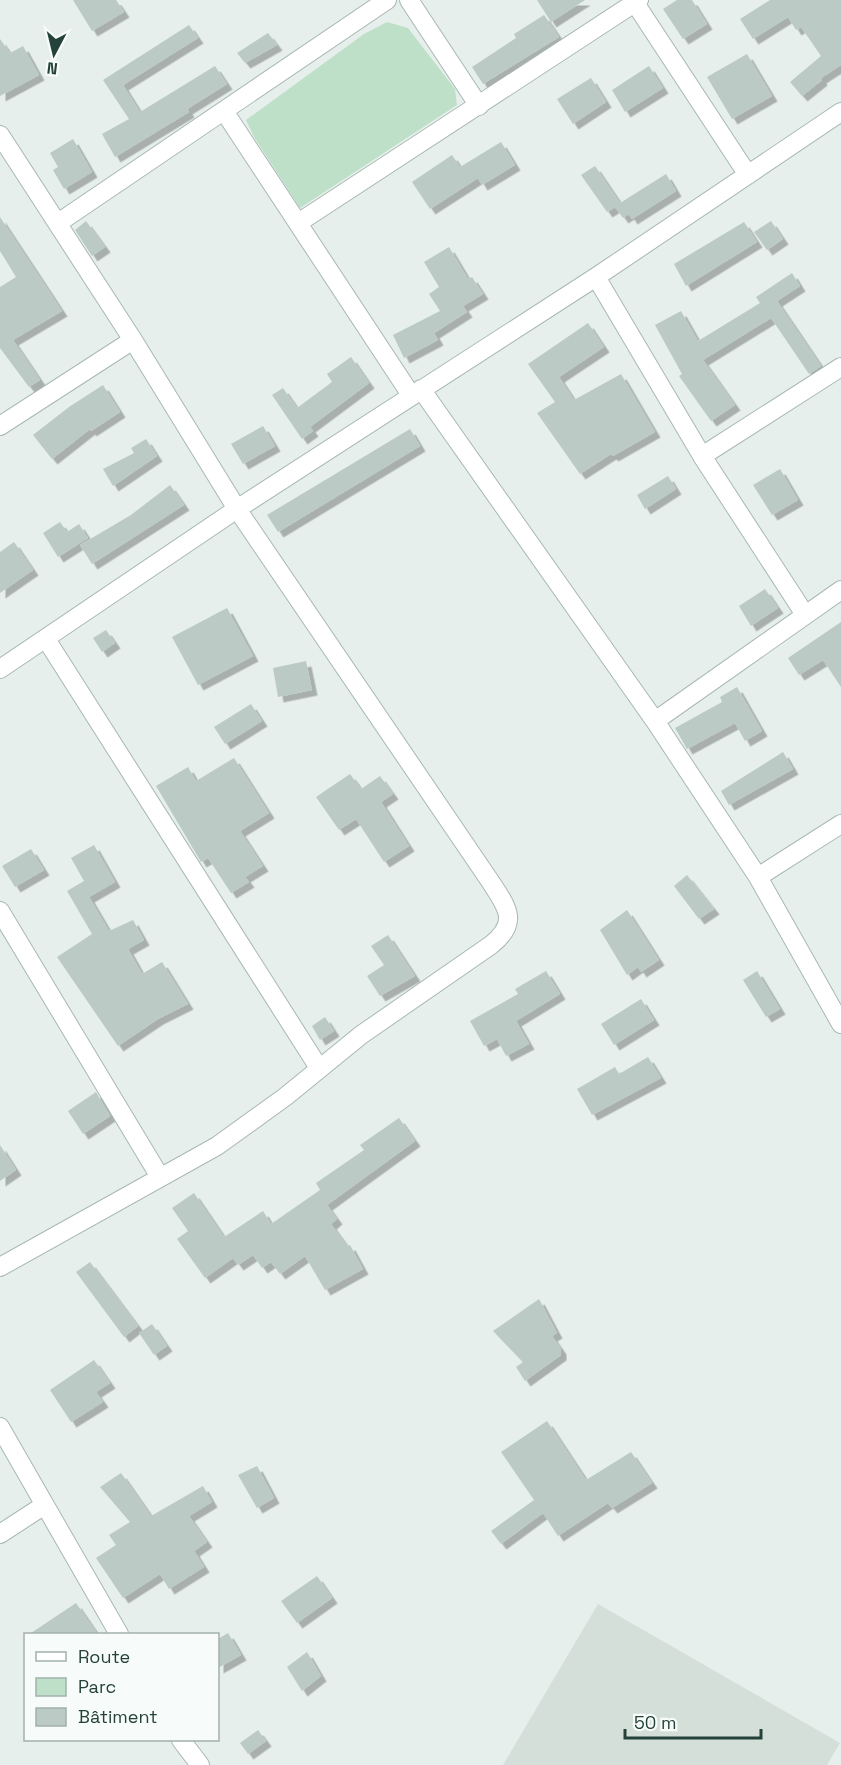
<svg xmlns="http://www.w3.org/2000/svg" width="841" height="1765" font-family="'Space Grotesk',sans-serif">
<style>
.built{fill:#d4dfda}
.green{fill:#bfe0c8}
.building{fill:#bbcac4;filter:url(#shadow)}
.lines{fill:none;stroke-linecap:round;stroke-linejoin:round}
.minor-casing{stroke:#a8b8b2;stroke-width:20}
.minor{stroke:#fff;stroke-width:18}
</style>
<defs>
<filter id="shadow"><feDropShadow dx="5.5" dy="5.5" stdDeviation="0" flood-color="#0004"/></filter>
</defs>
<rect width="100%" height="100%" fill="#e6efeb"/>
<path class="built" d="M 598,1604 L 840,1743 L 827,1765 L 503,1765 Z"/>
<path class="green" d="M 387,22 L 408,28 L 455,89 L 457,105 L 300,208 L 254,137 L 246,120 L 364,34 Z"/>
<path class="building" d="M 73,0 L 116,0 L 124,12 L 92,31 Z
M 537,0 L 585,0 L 551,22 Z
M 677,0 L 692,0 L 707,24 L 683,39 L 663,9 Z
M 770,0 L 841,0 L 841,65 L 821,78 L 822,80 L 802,96 L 790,82 L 821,56 L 801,27 L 796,30 L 788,17 L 753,39 L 740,19 Z
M 544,15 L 559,37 L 483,84 L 472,67 L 516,38 L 514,34 Z
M 189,25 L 198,38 L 123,85 L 140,112 L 215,66 L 227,84 L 187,109 L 189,112 L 115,157 L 102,134 L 129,119 L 103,80 Z
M 268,33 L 277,45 L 245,63 L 237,53 Z
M 0,39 L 10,53 L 23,46 L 39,75 L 0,96 Z
M 747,54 L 772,96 L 732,119 L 707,77 Z
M 649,66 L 663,88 L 625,112 L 612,90 Z
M 591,78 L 606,102 L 573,124 L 557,99 Z
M 73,139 L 92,172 L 64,189 L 53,170 L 58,167 L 50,153 Z
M 501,142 L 515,165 L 482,185 L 478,178 L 430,209 L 412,182 L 452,155 L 460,167 Z
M 595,166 L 620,203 L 666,174 L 676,191 L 632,219 L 629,214 L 623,218 L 615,207 L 607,212 L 581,175 Z
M 0,217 L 62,311 L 13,340 L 40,380 L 29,387 L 0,348 L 0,287 L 16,277 L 0,251 Z
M 86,221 L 105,247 L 92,256 L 75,230 Z
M 771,221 L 783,239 L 767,250 L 754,232 Z
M 744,222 L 757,242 L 686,286 L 674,264 Z
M 449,247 L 468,279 L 472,277 L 483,294 L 463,306 L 467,312 L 434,333 L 438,340 L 404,358 L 393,335 L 440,311 L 429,294 L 439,287 L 424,262 Z
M 792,273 L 800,286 L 777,301 L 821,366 L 809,374 L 771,318 L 703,360 L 735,405 L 711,421 L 679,376 L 682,374 L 655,325 L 681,311 L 698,341 L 760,303 L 756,297 Z
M 588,323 L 604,347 L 559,377 L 574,400 L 621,374 L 655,432 L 613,456 L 611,454 L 580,474 L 537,413 L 555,402 L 528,364 Z
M 351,357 L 369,383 L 310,427 L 313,431 L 302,439 L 272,395 L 283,388 L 297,408 L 332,382 L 327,374 Z
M 103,385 L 120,412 L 91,431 L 90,429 L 52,459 L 33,435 L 69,407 Z
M 263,426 L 275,446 L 243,464 L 231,444 Z
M 410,429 L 420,446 L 278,532 L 267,515 Z
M 146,439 L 157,456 L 113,486 L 103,469 L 134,453 L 131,448 Z
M 780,469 L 798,500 L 772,515 L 753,485 Z
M 668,476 L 676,489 L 645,509 L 637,495 Z
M 170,485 L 184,505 L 92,564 L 80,545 L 131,515 Z
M 60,522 L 67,532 L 79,524 L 88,538 L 58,557 L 43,533 Z
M 14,542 L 33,570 L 0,593 L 0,552 Z
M 765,589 L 778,608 L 751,626 L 739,606 Z
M 227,608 L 253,656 L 198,685 L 172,637 Z
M 841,622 L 841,687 L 823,660 L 799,675 L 788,658 Z
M 106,630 L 115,643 L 102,652 L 93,638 Z
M 306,661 L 312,690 L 278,697 L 273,668 Z
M 737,687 L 762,731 L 745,741 L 735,723 L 687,749 L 675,728 L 722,702 L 720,697 Z
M 251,704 L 262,721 L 225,744 L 214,727 Z
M 783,752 L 793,769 L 729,805 L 721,791 Z
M 234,758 L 269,813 L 240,831 L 263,866 L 245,877 L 249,882 L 231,893 L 208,858 L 201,862 L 156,786 L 188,767 L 196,781 Z
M 350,774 L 361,789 L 380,776 L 393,794 L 381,802 L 409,846 L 384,862 L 356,819 L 339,830 L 316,797 Z
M 94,845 L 115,882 L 89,897 L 109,931 L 133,920 L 144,940 L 128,949 L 142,974 L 162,962 L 188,1004 L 158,1019 L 118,1046 L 57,957 L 92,934 L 67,891 L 84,881 L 71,858 Z
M 31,849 L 44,870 L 15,887 L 2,866 Z
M 687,875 L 714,909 L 699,919 L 674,886 Z
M 627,910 L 659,960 L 641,972 L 638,967 L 627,975 L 600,930 Z
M 388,935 L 415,976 L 380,996 L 367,976 L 384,965 L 371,946 Z
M 546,971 L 560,994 L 516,1021 L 529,1044 L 506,1056 L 497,1039 L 484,1046 L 470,1021 L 518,994 L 515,989 Z
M 757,971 L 780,1009 L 766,1017 L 743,980 Z
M 641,999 L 654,1020 L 614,1045 L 601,1024 Z
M 325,1017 L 334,1031 L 320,1040 L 312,1026 Z
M 648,1057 L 661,1078 L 592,1115 L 577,1089 L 615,1067 L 619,1074 Z
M 96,1092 L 110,1116 L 83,1134 L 68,1111 Z
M 399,1118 L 415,1141 L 327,1205 L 337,1219 L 331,1224 L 347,1246 L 350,1245 L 363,1269 L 325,1290 L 305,1256 L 280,1274 L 271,1262 L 262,1268 L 253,1255 L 238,1265 L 233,1258 L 205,1278 L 177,1239 L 188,1231 L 172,1208 L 194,1193 L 224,1237 L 263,1211 L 271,1224 L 320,1190 L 316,1183 L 364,1150 L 360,1145 Z
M 0,1145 L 16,1170 L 0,1181 Z
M 90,1262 L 138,1326 L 124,1337 L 76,1272 Z
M 539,1299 L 557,1333 L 552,1336 L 561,1349 L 561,1355 L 525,1381 L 516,1367 L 523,1362 L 493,1331 Z
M 152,1324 L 167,1346 L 154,1355 L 139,1333 Z
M 94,1360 L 110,1383 L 96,1392 L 103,1402 L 71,1422 L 50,1390 Z
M 547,1421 L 586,1480 L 631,1452 L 652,1483 L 612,1508 L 608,1503 L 558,1536 L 543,1513 L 501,1544 L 491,1531 L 534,1500 L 501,1452 Z
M 257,1466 L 274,1498 L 257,1508 L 238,1475 Z
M 121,1473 L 151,1516 L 203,1486 L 212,1502 L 189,1516 L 207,1542 L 194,1551 L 204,1567 L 169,1589 L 160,1574 L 123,1598 L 96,1558 L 116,1545 L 109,1535 L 130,1522 L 100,1487 Z
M 317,1576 L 332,1598 L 297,1623 L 281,1601 Z
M 76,1603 L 98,1635 L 28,1635 Z
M 228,1633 L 241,1655 L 218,1668 L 218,1639 Z
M 307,1652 L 321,1676 L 302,1691 L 287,1667 Z
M 258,1730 L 266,1741 L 248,1754 L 240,1743 Z"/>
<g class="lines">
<g class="minor-casing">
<path id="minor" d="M 409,0 L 479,106
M 633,0 L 748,175
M 224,111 L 411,395
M 0,135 L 133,340 L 237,509 L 490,881 C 507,907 520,922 491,945 L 361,1035 L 285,1097 L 217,1146 L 0,1267
M 58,223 L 387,0
M 298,223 L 639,0
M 596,277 L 702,456 L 804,613
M 421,389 L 655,721 L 758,877 L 841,1024
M 0,426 L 133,340
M 702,456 L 841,367
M 46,639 L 319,1068
M 0,669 L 237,509 L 596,277 L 841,112
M 655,721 L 841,590
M 758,877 L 841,824
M 0,911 L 160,1177
M 0,1427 L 119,1634
M 0,1534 L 43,1506
M 181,1740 L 200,1765"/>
</g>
<use href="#minor" class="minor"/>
</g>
<rect x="24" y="1633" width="195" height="108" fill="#f7fbf9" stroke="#a3b1ad" stroke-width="1.5"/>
<rect x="36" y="1652" width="30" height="9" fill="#ffffff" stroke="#a3b1ad" stroke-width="1.5"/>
<text x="78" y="1663" font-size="18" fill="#24423a">Route</text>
<rect x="36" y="1678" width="30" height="18" fill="#bfe0c8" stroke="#a3b1ad" stroke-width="1.5"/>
<text x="78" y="1693" font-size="18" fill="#24423a">Parc</text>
<rect x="36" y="1708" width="30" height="18" fill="#bbcac4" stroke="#a3b1ad" stroke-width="1.5"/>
<text x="78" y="1723" font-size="18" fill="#24423a">Bâtiment</text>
<g transform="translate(54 54) rotate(187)" stroke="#f7fbf9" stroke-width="4.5" paint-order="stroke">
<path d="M0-4.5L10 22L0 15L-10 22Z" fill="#24423a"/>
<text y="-9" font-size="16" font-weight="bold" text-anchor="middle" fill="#24423a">N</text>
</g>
<path d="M625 1729v9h136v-9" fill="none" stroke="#24423a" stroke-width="3"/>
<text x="634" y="1729" font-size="18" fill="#24423a" stroke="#f7fbf9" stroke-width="4.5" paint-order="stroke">50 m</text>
</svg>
